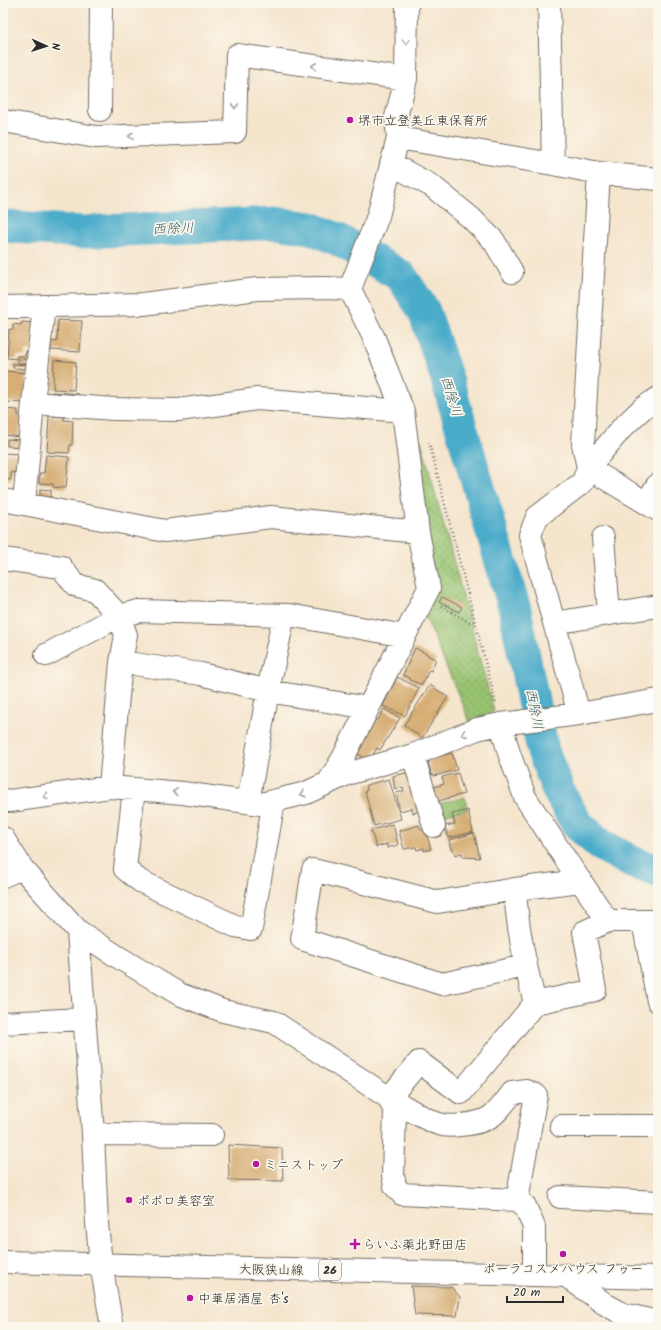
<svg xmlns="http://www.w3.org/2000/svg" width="661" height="1330" font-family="Kalam,'Klee One',sans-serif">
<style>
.park{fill:url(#park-dots);stroke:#62774e}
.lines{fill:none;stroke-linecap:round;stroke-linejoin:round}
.river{stroke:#4bacca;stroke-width:33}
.building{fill:#d7ae75}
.minor-casing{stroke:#726c64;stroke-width:24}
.major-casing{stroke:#726c64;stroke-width:24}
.path{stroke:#726c64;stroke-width:2.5;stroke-dasharray:1 3;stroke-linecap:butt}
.minor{stroke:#fff;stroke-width:22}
.major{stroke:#fff;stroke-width:22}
.oneway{stroke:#a0a0a0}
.poi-dot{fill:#b5179e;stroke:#fbf7ec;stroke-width:1.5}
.labels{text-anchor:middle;stroke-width:3.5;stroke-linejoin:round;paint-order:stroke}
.shield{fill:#fbf7ec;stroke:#696865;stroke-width:1}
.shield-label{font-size:12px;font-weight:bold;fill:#2b2b2b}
.poi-label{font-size:13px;fill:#2b2b2b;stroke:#fbf7ec;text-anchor:start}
.street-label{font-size:13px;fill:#2b2b2b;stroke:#fbf7ec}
.water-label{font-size:14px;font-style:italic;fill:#385f6b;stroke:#fbf7ec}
</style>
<defs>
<pattern id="park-dots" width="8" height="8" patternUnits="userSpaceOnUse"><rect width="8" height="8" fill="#98c371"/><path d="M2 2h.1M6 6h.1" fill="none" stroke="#7c9f5d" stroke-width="1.8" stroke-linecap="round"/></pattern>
</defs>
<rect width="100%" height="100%" fill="#fbf7ec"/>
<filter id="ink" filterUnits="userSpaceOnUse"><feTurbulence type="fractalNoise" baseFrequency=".025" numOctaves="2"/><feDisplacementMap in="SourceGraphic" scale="8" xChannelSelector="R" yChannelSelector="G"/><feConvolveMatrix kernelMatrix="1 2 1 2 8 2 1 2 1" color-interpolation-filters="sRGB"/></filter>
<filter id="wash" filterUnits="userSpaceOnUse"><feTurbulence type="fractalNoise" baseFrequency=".012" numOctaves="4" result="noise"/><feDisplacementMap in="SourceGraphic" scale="16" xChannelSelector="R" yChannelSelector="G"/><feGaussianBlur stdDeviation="0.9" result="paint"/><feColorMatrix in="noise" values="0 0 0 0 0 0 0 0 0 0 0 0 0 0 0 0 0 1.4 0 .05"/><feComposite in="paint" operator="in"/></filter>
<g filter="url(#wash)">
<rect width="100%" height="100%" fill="#f5e5cd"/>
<path class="park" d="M 421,440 L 494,711 L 471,725 L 425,616 L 419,441 Z
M 465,797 L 468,809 L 439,816 L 436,804 Z"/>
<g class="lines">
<path class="river" d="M 3,226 L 82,232 L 275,223 L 311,228 L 339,240 L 401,276 L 424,311 L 446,376 L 515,610 L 543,751 L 558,790 L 577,824 L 601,845 L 634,863 L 658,871"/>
</g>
<g id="blocks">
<path class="building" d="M 58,320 L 82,321 L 80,352 L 51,350 L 51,341 L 57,342 Z
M 22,322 L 34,323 L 32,351 L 26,351 L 25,356 L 17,356 L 17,359 L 7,358 L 9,329 L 13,330 L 13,324 L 21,325 Z
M 19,359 L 32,360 L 32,364 L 18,363 Z
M 54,360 L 76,362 L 74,390 L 53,389 Z
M 13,364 L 28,365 L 27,369 L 13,368 Z
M 4,371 L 27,373 L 25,403 L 6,402 L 7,394 L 3,394 Z
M 52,392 L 79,394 L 78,400 L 52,398 Z
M 3,409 L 18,410 L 18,415 L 21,415 L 19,437 L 3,435 Z
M 49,416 L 64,417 L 64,420 L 73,421 L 72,445 L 70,445 L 69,453 L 47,452 Z
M 7,439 L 22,440 L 21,447 L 7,446 Z
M 3,453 L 19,454 L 18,473 L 11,472 L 11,480 L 3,479 Z
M 46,455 L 69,457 L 66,488 L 53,487 L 53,484 L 39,483 L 40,473 L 44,473 Z
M 40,489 L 51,490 L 51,497 L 40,496 Z
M 442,597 L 462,607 L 459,612 L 439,602 Z
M 415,648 L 429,655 L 428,656 L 436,659 L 431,671 L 429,670 L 422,685 L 410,680 L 410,678 L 403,675 Z
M 397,677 L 419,688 L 405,716 L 383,706 Z
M 430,685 L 448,697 L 422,738 L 404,725 Z
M 384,709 L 400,718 L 380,750 L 377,748 L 369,761 L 357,753 L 376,719 L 378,720 Z
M 452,753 L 457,770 L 434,776 L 433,774 L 432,775 L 428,762 L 430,762 L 429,759 Z
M 410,772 L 420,811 L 413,813 L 412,808 L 400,811 L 396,793 L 404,791 L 403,787 L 395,789 L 393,776 Z
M 458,773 L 464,794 L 438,801 L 434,787 L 444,784 L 442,777 Z
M 389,779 L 401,819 L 374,826 L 365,791 L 367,790 L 366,785 Z
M 468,810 L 473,832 L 448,838 L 445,826 L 455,824 L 452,814 Z
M 393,824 L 398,845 L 387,848 L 387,844 L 376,847 L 371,830 Z
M 419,825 L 421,830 L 425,829 L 431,849 L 424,851 L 424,848 L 417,850 L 416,847 L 404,849 L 399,831 Z
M 474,833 L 480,858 L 463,857 L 462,853 L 455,855 L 453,849 L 451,850 L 449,840 Z
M 228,1145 L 282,1148 L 283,1181 L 229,1180 Z
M 411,1286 L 451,1287 L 460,1297 L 457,1316 L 415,1315 Z"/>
</g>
</g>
<g filter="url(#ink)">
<use href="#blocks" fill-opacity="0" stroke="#726c64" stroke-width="1"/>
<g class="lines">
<g class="minor-casing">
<path id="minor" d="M 549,3 L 553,164
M 100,110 L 101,3
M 3,121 L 96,137 L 235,132 L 237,55 L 406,79 L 407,3
M 398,138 L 396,117 L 406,79
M 391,164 L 432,186 L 471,218 L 494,241 L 512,272
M 599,173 L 658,179
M 350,289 L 378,216 L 398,138 L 553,164 L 599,173 L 583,444 L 588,468 L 658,510
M 3,307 L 143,304 L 257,289 L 324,288 L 350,289 L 374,338 L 403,411 L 418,532 L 429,588 L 343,758 L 328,783
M 33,403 L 114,409 L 179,410 L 257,399 L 403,411
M 3,500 L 165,531 L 271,517 L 418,532
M 24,503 L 33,403 L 44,306
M 646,503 L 658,484
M 603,538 L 609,614
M 3,559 L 61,567 L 75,585 L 95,590 L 119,616 L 126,635 L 121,662 L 110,787
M 554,623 L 658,606
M 46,655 L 119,616 L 139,611 L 289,615 L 405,636
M 121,662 L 201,674 L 268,691 L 368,708
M 579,714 L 530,535 L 537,517 L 583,482 L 588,468 L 622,428 L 643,408 L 658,398
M 501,724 L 509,753 L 525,797 L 566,860 L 608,921
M 413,755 L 434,826
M 134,789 L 125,869 L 140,881 L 235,926 L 251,929 L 274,801
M 3,800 L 10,801 L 110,787 L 183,793 L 261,804 L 306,793 L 347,774 L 413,755 L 477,729 L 501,724 L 579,714 L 658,700
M 248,802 L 268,691 L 284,615
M 3,838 L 22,868 L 78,931 L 93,1134 L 97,1223 L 101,1264 L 112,1327
M 3,876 L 22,868
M 515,889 C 517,929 525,965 535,1003
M 643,921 L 658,1001
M 78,931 L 118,957 L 179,994 L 223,1011 L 274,1022 L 389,1098 L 419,1062 L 461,1093 L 535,1003 L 595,990 L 584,932 L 608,921 L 658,921
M 525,966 L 442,984 L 302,939 L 313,870 L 438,902 L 515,889 L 581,881
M 3,1023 L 84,1019
M 389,1098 L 395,1112 L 393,1175 L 395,1186 L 402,1194 L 517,1200
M 395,1112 L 400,1104 C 412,1111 426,1120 439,1124 C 445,1126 454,1126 460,1125 C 489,1123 496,1115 512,1093 L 527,1091 L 536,1095 L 517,1200 L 525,1206 L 534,1227 L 534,1274
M 561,1126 L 658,1126
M 93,1134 L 212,1135
M 560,1197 L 658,1202
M 565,1275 L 605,1304 L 623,1314 L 658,1322"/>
</g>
<g class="major-casing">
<path id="major" d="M 3,1262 L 658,1278"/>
</g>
<path class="path" d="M 429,442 L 496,704
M 441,606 L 469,622 L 474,622"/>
<use href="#minor" class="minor"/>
<use href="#major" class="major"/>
</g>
<defs><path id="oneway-chevron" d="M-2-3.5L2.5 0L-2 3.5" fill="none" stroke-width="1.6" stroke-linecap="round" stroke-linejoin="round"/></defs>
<g class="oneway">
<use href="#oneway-chevron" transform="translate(406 42) rotate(90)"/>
<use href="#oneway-chevron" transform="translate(314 66) rotate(-172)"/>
<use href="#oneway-chevron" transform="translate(235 106) rotate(91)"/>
<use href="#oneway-chevron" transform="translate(131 136) rotate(178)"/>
<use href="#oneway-chevron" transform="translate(464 734) rotate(157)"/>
<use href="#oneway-chevron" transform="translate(175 792) rotate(-176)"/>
<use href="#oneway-chevron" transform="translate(303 794) rotate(164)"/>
<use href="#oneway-chevron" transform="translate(46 796) rotate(173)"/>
</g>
</g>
<g class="poi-dot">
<circle cx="350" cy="120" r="4"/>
<circle cx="256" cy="1164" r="4"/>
<circle cx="129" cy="1200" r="4"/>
<path d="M353 1238h4v4h4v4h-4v4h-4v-4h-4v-4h4z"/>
<circle cx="563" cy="1254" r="4"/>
<circle cx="190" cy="1298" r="4"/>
</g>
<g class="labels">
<rect class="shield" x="319" y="1260" width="22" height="20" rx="3"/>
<g class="shield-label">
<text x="330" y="1274">26</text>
</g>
<g class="poi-label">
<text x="358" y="125">堺市立登美丘東保育所</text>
<text x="264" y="1169">ミニストップ</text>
<text x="137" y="1205">ポポロ美容室</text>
<text x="363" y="1249">らいふ薬北野田店</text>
<text x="563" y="1273" text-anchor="middle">ポーラコスメハウス フゥー</text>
<text x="198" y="1303">中華居酒屋 杏's</text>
</g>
<g class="street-label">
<text transform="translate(271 1269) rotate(1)" y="5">大阪狭山線</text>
</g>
<g class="water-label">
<text transform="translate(173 228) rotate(-3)" y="5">西除川</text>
<text transform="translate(452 396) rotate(73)" y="5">西除川</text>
<text transform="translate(535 709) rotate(79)" y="5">西除川</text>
</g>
</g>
<rect width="661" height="1330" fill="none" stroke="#fbf7ec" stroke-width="16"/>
<g transform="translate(46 46) rotate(93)" stroke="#fbf7ec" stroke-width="3" paint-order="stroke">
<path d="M0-3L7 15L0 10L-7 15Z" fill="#2b2b2b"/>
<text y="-6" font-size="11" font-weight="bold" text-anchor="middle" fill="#2b2b2b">N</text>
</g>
<path d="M507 1296v6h56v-6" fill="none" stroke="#2b2b2b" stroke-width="2"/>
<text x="513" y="1296" font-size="12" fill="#2b2b2b" stroke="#fbf7ec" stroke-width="3" paint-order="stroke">20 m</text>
</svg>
